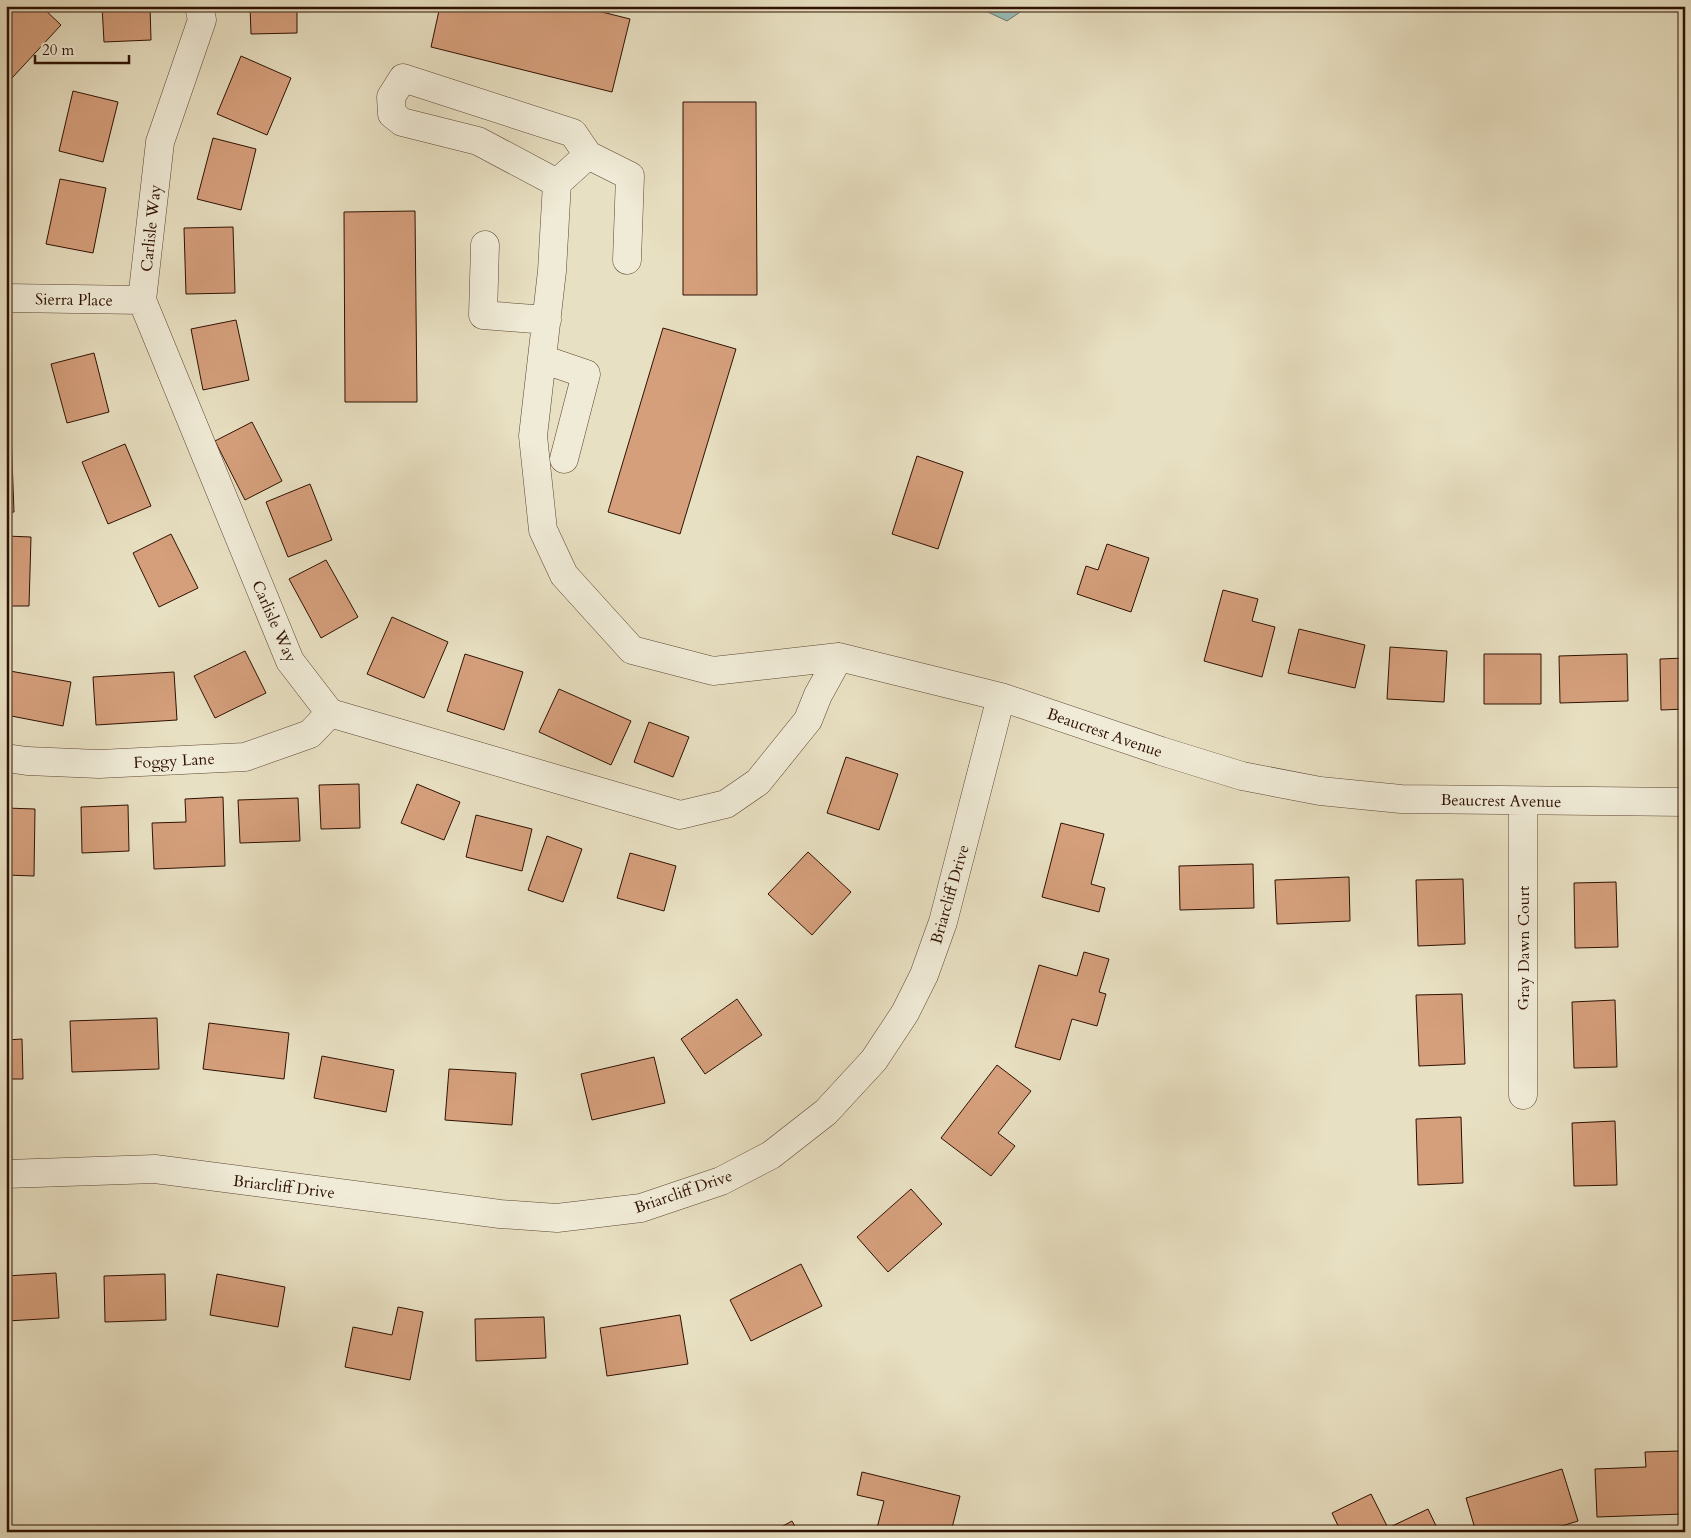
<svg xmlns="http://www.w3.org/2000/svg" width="1691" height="1538" font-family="Cardo,serif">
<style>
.water{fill:#97bdb7;stroke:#6d786f}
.building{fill:#d59f7c;stroke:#2f1102}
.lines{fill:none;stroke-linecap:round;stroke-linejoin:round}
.minor-casing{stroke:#5d4532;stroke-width:29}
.minor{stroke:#f0ebd7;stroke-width:28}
.labels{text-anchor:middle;stroke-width:4;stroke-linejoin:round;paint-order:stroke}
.street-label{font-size:16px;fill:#2f1102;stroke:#f0ebd7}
</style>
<rect width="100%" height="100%" fill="#e8e0c2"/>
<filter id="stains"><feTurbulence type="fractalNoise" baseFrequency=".004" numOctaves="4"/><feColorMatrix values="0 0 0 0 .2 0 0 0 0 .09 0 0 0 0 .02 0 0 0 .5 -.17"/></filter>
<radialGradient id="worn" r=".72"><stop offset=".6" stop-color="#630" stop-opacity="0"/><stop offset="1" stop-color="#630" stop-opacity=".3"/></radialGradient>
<path class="water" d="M 975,6 L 1029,6 L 1007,21 Z"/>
<path class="building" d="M 11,6 L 41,6 L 61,25 L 12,78 L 6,73 L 6,12 Z
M 102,6 L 150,6 L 151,40 L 104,42 Z
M 250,6 L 297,6 L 297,33 L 251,34 Z
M 440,6 L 578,6 L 630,19 L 612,92 L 431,47 Z
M 241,56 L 291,78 L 267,135 L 217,114 Z
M 73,91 L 118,102 L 103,162 L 59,151 Z
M 683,102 L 756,102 L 757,295 L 683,295 Z
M 213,138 L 256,149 L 241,210 L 197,199 Z
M 60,179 L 106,188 L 93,253 L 46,244 Z
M 415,211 L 417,402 L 345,402 L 344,212 Z
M 233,227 L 235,293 L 186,294 L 184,228 Z
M 236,320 L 249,380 L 203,390 L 191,329 Z
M 663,328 L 736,349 L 680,534 L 608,512 Z
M 94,353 L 109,412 L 67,423 L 51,364 Z
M 252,422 L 282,481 L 245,500 L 215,441 Z
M 6,432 L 11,432 L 14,512 L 6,513 Z
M 125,444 L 151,506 L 108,524 L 82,462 Z
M 917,456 L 963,472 L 938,549 L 892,534 Z
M 310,484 L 332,540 L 288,557 L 266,502 Z
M 171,534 L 198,588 L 159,607 L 133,553 Z
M 6,536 L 31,537 L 29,606 L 6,606 Z
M 1107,544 L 1149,558 L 1131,612 L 1077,594 L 1086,566 L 1098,570 Z
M 326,560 L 358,617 L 321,638 L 289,579 Z
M 1223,590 L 1258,599 L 1252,621 L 1275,627 L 1262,677 L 1204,661 Z
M 392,617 L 448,642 L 424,698 L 367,674 Z
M 1299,629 L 1365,645 L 1355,688 L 1288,673 Z
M 1390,647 L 1447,651 L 1444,702 L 1387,699 Z
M 245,651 L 266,693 L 215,718 L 194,676 Z
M 465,654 L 523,672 L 504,730 L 447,711 Z
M 1484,654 L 1541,654 L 1541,704 L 1484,704 Z
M 1627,654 L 1628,701 L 1560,703 L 1559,656 Z
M 1685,658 L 1685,709 L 1661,710 L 1660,659 Z
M 10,671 L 71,682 L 63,726 L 6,715 L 6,691 Z
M 174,672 L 177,720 L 96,725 L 93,677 Z
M 559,689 L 631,721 L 611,765 L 539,732 Z
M 649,722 L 689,737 L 673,777 L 634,762 Z
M 846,757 L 898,774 L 879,830 L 827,813 Z
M 359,784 L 360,828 L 321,829 L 319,785 Z
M 417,784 L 460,802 L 444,840 L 401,823 Z
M 223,797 L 225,866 L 154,869 L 152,823 L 186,822 L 185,799 Z
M 298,798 L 300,841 L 240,843 L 238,800 Z
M 128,805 L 129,851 L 82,853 L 81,807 Z
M 6,808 L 35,809 L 34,876 L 6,875 Z
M 476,815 L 532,829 L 522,871 L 466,857 Z
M 1061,823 L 1104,834 L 1091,884 L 1105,888 L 1099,912 L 1042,897 Z
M 547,836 L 582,849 L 563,902 L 528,890 Z
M 808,852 L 851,892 L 812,935 L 768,894 Z
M 630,853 L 676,866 L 664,911 L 617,898 Z
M 1253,864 L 1254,908 L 1180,910 L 1179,866 Z
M 1349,877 L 1350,921 L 1277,924 L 1275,880 Z
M 1463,879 L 1465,944 L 1418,946 L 1416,880 Z
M 1616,882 L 1618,947 L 1575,948 L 1574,883 Z
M 1084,952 L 1109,959 L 1099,992 L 1106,994 L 1097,1026 L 1072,1019 L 1060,1060 L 1015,1047 L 1039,965 L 1077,976 Z
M 1462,994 L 1465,1064 L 1419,1066 L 1416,995 Z
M 737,999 L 762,1035 L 705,1074 L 681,1039 Z
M 1615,1000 L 1617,1067 L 1574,1068 L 1572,1002 Z
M 157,1018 L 159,1069 L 72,1072 L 70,1021 Z
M 209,1023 L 289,1033 L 284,1079 L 203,1069 Z
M 22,1039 L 23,1079 L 6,1079 L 6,1040 Z
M 322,1056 L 394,1070 L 386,1112 L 314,1098 Z
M 654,1057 L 665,1103 L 592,1120 L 581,1074 Z
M 997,1065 L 1031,1091 L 998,1133 L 1015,1146 L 991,1176 L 941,1138 Z
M 449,1069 L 516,1073 L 512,1125 L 445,1120 Z
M 1461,1117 L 1463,1183 L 1418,1185 L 1416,1119 Z
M 1615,1121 L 1617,1185 L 1574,1186 L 1572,1123 Z
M 911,1189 L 942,1224 L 888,1272 L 857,1237 Z
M 801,1264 L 822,1306 L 751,1341 L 730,1300 Z
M 56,1273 L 59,1318 L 7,1321 L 9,1341 L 6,1341 L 6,1276 Z
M 165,1274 L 166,1320 L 105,1322 L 104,1276 Z
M 217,1274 L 285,1287 L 278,1327 L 210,1315 Z
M 398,1307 L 423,1312 L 410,1380 L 345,1367 L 353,1327 L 392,1335 Z
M 680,1315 L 688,1364 L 607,1376 L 600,1328 Z
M 544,1317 L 546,1358 L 476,1361 L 475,1319 Z
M 1680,1451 L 1683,1514 L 1597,1517 L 1595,1469 L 1646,1467 L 1645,1452 Z
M 1562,1469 L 1578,1521 L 1542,1532 L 1476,1532 L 1466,1498 Z
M 862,1472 L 960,1496 L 951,1532 L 876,1532 L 884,1501 L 857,1495 Z
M 1371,1494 L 1388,1528 L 1428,1509 L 1439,1532 L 1341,1532 L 1332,1513 Z
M 792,1521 L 798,1532 L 772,1532 Z"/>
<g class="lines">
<g class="minor-casing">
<path id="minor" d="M 199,6 L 202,20 L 160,142 L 142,300 L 290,661 L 330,713 L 680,815 L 726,804 L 758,782 L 808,720 L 818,695 L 839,657
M 588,155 L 630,176 L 627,260
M 557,183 L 588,155 L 573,133 L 403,78 L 391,97 L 392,114 L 402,122 L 478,141 L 557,183 L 552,271 L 533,436 L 543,530 L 564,575 L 632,650 L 713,671 L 839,657 L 1001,697 L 1161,751 L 1242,776 L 1320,791 L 1401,799 L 1685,802
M 485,245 L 483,315 L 547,320
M 6,298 L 142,300
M 542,359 L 586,374 L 564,459
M 6,758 L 27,761 L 99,764 L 245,757 L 310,734 L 330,713
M 1523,801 L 1523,1095
M 6,1174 L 155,1169 L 500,1214 L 557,1218 L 641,1208 L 721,1181 L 771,1155 L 826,1112 L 874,1060 L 905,1013 L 924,975 L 943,922 L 1001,697"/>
</g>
<use href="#minor" class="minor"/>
</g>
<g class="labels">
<g class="street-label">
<text transform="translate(150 228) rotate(-84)" y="6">Carlisle Way</text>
<text transform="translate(74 299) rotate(1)" y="6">Sierra Place</text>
<text transform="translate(275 621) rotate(66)" y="6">Carlisle Way</text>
<text transform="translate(1105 732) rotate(19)" y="6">Beaucrest Avenue</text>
<text transform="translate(174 760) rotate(-3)" y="6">Foggy Lane</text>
<text transform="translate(1501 800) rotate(1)" y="6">Beaucrest Avenue</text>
<text transform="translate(949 894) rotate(-74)" y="6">Briarcliff Drive</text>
<text transform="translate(1523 948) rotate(-90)" y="6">Gray Dawn Court</text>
<text transform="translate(284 1186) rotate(7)" y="6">Briarcliff Drive</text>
<text transform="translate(683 1191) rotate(-19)" y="6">Briarcliff Drive</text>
</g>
</g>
<rect width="1691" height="1538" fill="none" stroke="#e8e0c2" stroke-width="25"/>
<rect x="8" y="8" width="1676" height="1523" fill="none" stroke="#2f1102" stroke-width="2.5"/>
<rect x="12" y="12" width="1666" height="1513" fill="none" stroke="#2f1102"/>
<path d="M35 55v8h94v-8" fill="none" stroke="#2f1102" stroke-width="2.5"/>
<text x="42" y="55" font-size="15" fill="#2f1102" stroke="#f0ebd7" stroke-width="4" paint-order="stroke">20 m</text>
<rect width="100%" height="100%" filter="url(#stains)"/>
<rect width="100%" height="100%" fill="url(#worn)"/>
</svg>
